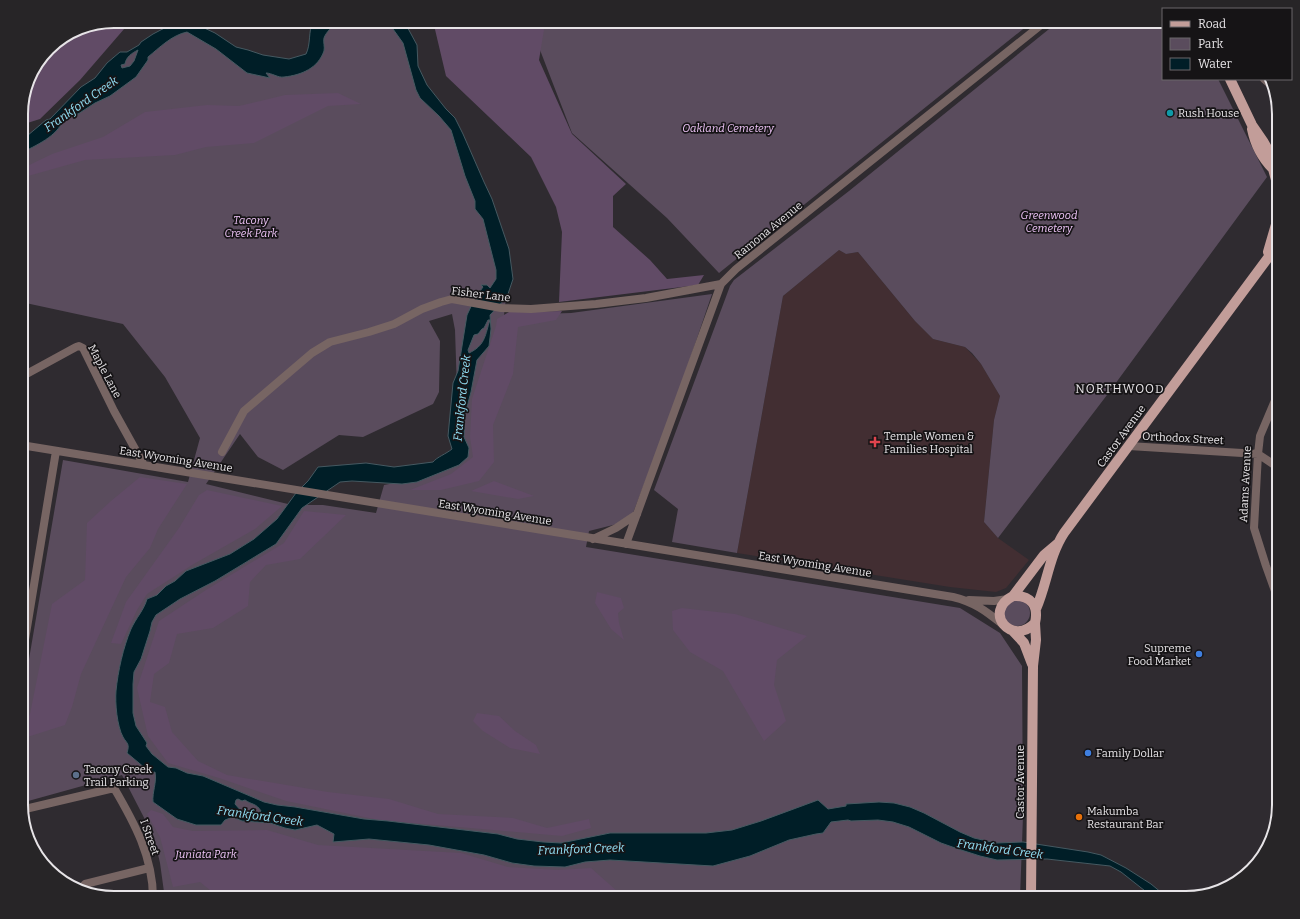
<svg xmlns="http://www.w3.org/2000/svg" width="1300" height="919" font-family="Bitter,serif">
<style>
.medical{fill:#422e32}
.green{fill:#5a4c5d;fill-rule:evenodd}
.forest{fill:#614b66}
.water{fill:#001e27;stroke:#455961;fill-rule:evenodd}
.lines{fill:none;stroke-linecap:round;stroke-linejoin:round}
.minor{stroke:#776563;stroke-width:8}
.major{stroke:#c29d99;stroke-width:10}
.culture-dot{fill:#0f9aa8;stroke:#161416;stroke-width:1.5}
.health-dot{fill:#e0444e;stroke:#161416;stroke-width:1.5}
.shop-dot{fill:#3f7fe0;stroke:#161416;stroke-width:1.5}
.service-dot{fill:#5c6f8a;stroke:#161416;stroke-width:1.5}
.food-dot{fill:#e8710a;stroke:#161416;stroke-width:1.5}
.labels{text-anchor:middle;stroke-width:3.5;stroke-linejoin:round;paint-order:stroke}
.poi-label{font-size:11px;fill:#e7e4e7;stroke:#161416;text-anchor:start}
.park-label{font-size:11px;font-style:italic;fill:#edc3f6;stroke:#161416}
.street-label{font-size:11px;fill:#e7e4e7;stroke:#161416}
.water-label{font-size:12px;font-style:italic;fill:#93e1f7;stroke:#161416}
.neighbourhood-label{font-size:12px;letter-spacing:1px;fill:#e7e4e7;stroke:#161416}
.rim{fill:none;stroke:#e7e4e7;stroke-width:2}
</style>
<rect width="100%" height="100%" fill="#2f2b30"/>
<path class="medical" d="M 839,250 L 846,254 L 858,252 L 915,321 L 933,339 L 965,347 L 981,364 L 1000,396 L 994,420 L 984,522 L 998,538 L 1029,560 L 1006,588 L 996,592 L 950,587 L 737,553 L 783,296 Z"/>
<path class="green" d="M 327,21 L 398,21 L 419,79 L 452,119 L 508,280 L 504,315 L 571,313 L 712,294 L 672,412 L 633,513 L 621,523 L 589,531 L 586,547 L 960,608 L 1000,633 L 1022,666 L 1023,816 L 1020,898 L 163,898 L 164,892 L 160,863 L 154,837 L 122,775 L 21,803 L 21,706 L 63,460 L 188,482 L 200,438 L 165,377 L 123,324 L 21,302 L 21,144 L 99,79 L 112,63 L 181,24 L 249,59 L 315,60 ZM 452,314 L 455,330 L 459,450 L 410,480 L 384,485 L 376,513 L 323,505 L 292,505 L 206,484 L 240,434 L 258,457 L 283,470 L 339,435 L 363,437 L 433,404 L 439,392 L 440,341 L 429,321 Z
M 533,21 L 1033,21 L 719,273 L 667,218 L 572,133 L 530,24 Z
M 1059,21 L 1163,21 L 1163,79 L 1218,79 L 1267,177 L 1107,395 L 998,538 L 984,522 L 994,420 L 1000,396 L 981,364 L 972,353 L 965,347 L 933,339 L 915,321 L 858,252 L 846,254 L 839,250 L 783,296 L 737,553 L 672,542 L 678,509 L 654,490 L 730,286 L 734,280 L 849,191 Z
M1004 613a13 13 0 1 1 26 0a13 13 0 1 1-26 0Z"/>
<path class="forest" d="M 114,21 L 131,21 L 80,80 L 40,119 L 21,125 L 21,108 L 31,73 L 53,44 L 79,28 Z
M 214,21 L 280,21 L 277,25 L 233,28 Z
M 433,21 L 548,21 L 545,24 L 539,60 L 572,134 L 626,184 L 613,196 L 613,227 L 650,260 L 667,279 L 704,275 L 698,285 L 559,302 L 562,232 L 556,207 L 531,157 L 446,76 Z
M 338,93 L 361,104 L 328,106 L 254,143 L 206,147 L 175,155 L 85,160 L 21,178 L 21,169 L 52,154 L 103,137 L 145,112 L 207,105 L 239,106 L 285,95 Z
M 562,311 L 556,320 L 518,327 L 513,374 L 493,425 L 494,462 L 479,481 L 441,490 L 410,490 L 451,474 L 473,457 L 470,437 L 472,399 L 496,326 L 497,319 L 509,312 Z
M 140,477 L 187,484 L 158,529 L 150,548 L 126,577 L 81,674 L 72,707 L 65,725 L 21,739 L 21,733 L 30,714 L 52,604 L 85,580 L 87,523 L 111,501 Z
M 494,481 L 534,496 L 518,499 L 471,491 Z
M 207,490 L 282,506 L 255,529 L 192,565 L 147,594 L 137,610 L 121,644 L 111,643 L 126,602 L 179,528 L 199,495 Z
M 304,511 L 346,515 L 300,559 L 266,565 L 250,582 L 248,606 L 213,628 L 177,634 L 169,663 L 154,674 L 150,702 L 165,707 L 172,732 L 198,761 L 227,775 L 328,792 L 389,799 L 438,814 L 513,818 L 547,828 L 589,819 L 591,828 L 562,836 L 379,820 L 286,801 L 219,778 L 168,763 L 148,736 L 137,688 L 159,621 L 206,590 L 284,543 Z
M 597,592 L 621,598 L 624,608 L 618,613 L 619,623 L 624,640 L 611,629 L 595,603 Z
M 682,608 L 735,614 L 807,636 L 777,660 L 774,685 L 786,721 L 764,741 L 723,671 L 690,652 L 673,630 L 672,611 Z
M 477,713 L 499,716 L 515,731 L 536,745 L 540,754 L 510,748 L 483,731 L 473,721 Z
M 151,810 L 163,814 L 173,827 L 193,831 L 267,830 L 318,845 L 461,853 L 508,867 L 558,870 L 591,868 L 617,891 L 640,898 L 218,898 L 216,895 L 200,882 L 173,887 L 160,837 L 147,814 Z"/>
<path class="water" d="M 178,21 L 191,22 L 200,26 L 215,33 L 236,47 L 248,50 L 263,55 L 289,59 L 306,54 C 311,44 308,32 313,21 L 338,21 C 333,26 326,32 324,38 C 323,42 325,47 324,51 C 318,68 302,75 284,77 C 278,78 272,73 266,73 L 270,78 L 247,73 L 216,49 L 187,32 C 172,35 159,48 148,57 L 148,60 L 136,77 L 110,96 L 95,103 L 78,114 L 71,115 L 63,120 C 58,136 35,146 21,153 L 21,141 L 46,120 L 50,119 L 81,87 L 95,78 L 107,63 L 120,52 L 127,52 L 139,45 L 141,42 L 153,34 ZM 138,50 L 134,61 L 130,66 L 122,68 L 121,65 L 125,64 C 126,57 132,53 138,50 Z
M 385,21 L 404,21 L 417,45 L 418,66 L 427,85 L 446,109 L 455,118 L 463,134 L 484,182 L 492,199 L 509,249 L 513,279 L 507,297 L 490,315 L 491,329 L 489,346 L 477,360 L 471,392 L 465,414 L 464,437 L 469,448 L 468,457 L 459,465 L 417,482 L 402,484 L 352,481 L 340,482 L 302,508 L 276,544 L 215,581 L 180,599 L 156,615 L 152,622 L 150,631 L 141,659 L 134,672 L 133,684 L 133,713 L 136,726 L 147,743 L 146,746 L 152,754 L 168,767 L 176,768 L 187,773 L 203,776 L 264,802 L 277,805 L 295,807 L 364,819 L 388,821 L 498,834 L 517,839 L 543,842 L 561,843 L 610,833 L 706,833 L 732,830 L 761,821 L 818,800 L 828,809 L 846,806 L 846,804 L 879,802 L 894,803 L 910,807 L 924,813 L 960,832 L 974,838 L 996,843 L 1023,842 L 1088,852 L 1101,855 L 1126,868 L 1151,884 L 1168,898 L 1154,898 L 1121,872 L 1110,866 L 1047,859 L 997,860 L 980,856 L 958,849 L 941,843 L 909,827 L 893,822 L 878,820 L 851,821 L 848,820 L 831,822 L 823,833 L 816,834 L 789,840 L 750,856 L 713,866 L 610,860 L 585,862 L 565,867 L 534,866 L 512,863 L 484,855 L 429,845 L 369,839 L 333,842 L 334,834 L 317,825 L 295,830 L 285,828 L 270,823 L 242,821 L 233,817 L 225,820 L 221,825 L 196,825 L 177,819 L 153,802 C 152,792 157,783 155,772 L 151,773 L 127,753 C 130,743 127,744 123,737 C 117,726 115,703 116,691 C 118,671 123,648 131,629 C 136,618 144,610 147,599 L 157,595 L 166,586 L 175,581 L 186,571 L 230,554 L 254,539 L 277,519 L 296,493 L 308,481 L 318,467 L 366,463 L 394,467 L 433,462 C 437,457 446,454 452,449 L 448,436 L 453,383 L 458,371 L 467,315 L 475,298 L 483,287 L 481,285 L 487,285 L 490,288 L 496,279 L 496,270 L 483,219 L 475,209 L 475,201 L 465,176 L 451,130 L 439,116 L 420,98 L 416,90 L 403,43 L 393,29 ZM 488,320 L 490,320 L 489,323 C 485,337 484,346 469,353 L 468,350 L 474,335 L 478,334 L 482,329 L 484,328 ZM 238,799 L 242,801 L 245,800 C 252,805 256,803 261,811 L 257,814 L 253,813 L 248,816 L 242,812 L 235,804 L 236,800 Z"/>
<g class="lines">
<path class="minor" d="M 1264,79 L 1272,86
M 1273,169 L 1279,156
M 21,377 L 76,347 L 79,346 L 83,348 L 114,411 L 144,465
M 1279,391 L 1260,436 L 1258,454 L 1254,528 L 1266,566 L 1279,602
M 21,445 L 953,597 C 974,602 986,611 1002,624
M 1129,446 L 1258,454 L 1279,468
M 222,452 L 244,411 L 312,353 L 330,342 L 369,332 L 394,324 L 422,309 L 441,302 L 452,299 L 501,308 L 531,309 L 596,304 L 646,298 L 721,284
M 593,539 L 616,528 L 637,514
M 626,544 L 721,284 L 736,269 L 1046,21
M 969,600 L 994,601 L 1008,599
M 21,664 L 56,451
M 21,810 L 114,788 C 134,822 153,857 153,898
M 82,887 L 85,884 L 149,868"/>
<path class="major" d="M 1230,79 L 1252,125 L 1263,141 L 1272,157 L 1273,169 L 1279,191
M 1252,129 C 1255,144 1262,158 1273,169
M 1268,252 L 1279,214
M 1013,596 C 1031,595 1039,606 1035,623 C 1012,647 982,612 1013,596 Z
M 1013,596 L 1044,555 L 1057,544
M 1036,609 C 1047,584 1049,556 1064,533 L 1279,243
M 1012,630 L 1024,643 L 1032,664
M 1031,898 L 1033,666 L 1036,640 L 1035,623"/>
</g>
<circle class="culture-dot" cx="1170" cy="113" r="4"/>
<path class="health-dot" d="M873 436h4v4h4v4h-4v4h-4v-4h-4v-4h4z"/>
<g class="shop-dot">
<circle cx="1199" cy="654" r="4"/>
<circle cx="1088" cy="753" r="4"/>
</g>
<circle class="service-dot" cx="76" cy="775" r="4"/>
<circle class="food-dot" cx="1079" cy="817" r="4"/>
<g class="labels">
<g class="poi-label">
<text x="1178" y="117">Rush House</text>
<text x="884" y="440">Temple Women &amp;<tspan x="884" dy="13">Families Hospital</tspan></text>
<text x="1191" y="652" text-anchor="end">Supreme<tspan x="1191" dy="13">Food Market</tspan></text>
<text x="1096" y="757">Family Dollar</text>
<text x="84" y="773">Tacony Creek<tspan x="84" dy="13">Trail Parking</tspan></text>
<text x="1087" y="815">Makumba<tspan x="1087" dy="13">Restaurant Bar</tspan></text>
</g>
<g class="park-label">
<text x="728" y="132">Oakland Cemetery</text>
<text x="1049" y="219">Greenwood<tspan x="1049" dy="13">Cemetery</tspan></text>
<text x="251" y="224">Tacony<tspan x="251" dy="13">Creek Park</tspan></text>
<text x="206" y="858">Juniata Park</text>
</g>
<g class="street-label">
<text transform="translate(768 230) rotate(-39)" y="4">Ramona Avenue</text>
<text transform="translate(481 294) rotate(7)" y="4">Fisher Lane</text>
<text transform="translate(105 371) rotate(62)" y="4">Maple Lane</text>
<text transform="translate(1121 436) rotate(-54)" y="4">Castor Avenue</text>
<text transform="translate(1183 438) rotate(3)" y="4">Orthodox Street</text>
<text transform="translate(176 459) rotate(9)" y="4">East Wyoming Avenue</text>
<text transform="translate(1245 484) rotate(-87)" y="4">Adams Avenue</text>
<text transform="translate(495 512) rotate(9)" y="4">East Wyoming Avenue</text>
<text transform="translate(815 564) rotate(9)" y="4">East Wyoming Avenue</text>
<text transform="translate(1020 782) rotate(-90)" y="4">Castor Avenue</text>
<text transform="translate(150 837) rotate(70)" y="4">I Street</text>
</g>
<g class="water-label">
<text transform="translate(81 104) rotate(-35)" y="4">Frankford Creek</text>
<text transform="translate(462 398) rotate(-84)" y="4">Frankford Creek</text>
<text transform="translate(260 816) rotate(8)" y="4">Frankford Creek</text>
<text transform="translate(581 849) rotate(-2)" y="4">Frankford Creek</text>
<text transform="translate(1000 849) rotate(8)" y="4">Frankford Creek</text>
</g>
<g class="neighbourhood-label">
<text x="1120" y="393">NORTHWOOD</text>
</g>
</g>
<path d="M0 0H1300V919H0ZM114 28H1186A86 86 0 0 1 1272 114V805A86 86 0 0 1 1186 891H114A86 86 0 0 1 28 805V114A86 86 0 0 1 114 28Z" fill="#272527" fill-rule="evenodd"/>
<path class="rim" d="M114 28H1186A86 86 0 0 1 1272 114V805A86 86 0 0 1 1186 891H114A86 86 0 0 1 28 805V114A86 86 0 0 1 114 28Z"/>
<rect x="1162" y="8" width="130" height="72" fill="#161416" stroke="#6a676a"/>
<rect x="1170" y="21" width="20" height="6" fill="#c29d99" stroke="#6a676a"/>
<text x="1198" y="28" font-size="12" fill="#e7e4e7">Road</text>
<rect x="1170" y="38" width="20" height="12" fill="#5a4c5d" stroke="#6a676a"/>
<text x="1198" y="48" font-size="12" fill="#e7e4e7">Park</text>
<rect x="1170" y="58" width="20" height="12" fill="#001e27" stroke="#6a676a"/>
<text x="1198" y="68" font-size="12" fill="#e7e4e7">Water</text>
</svg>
